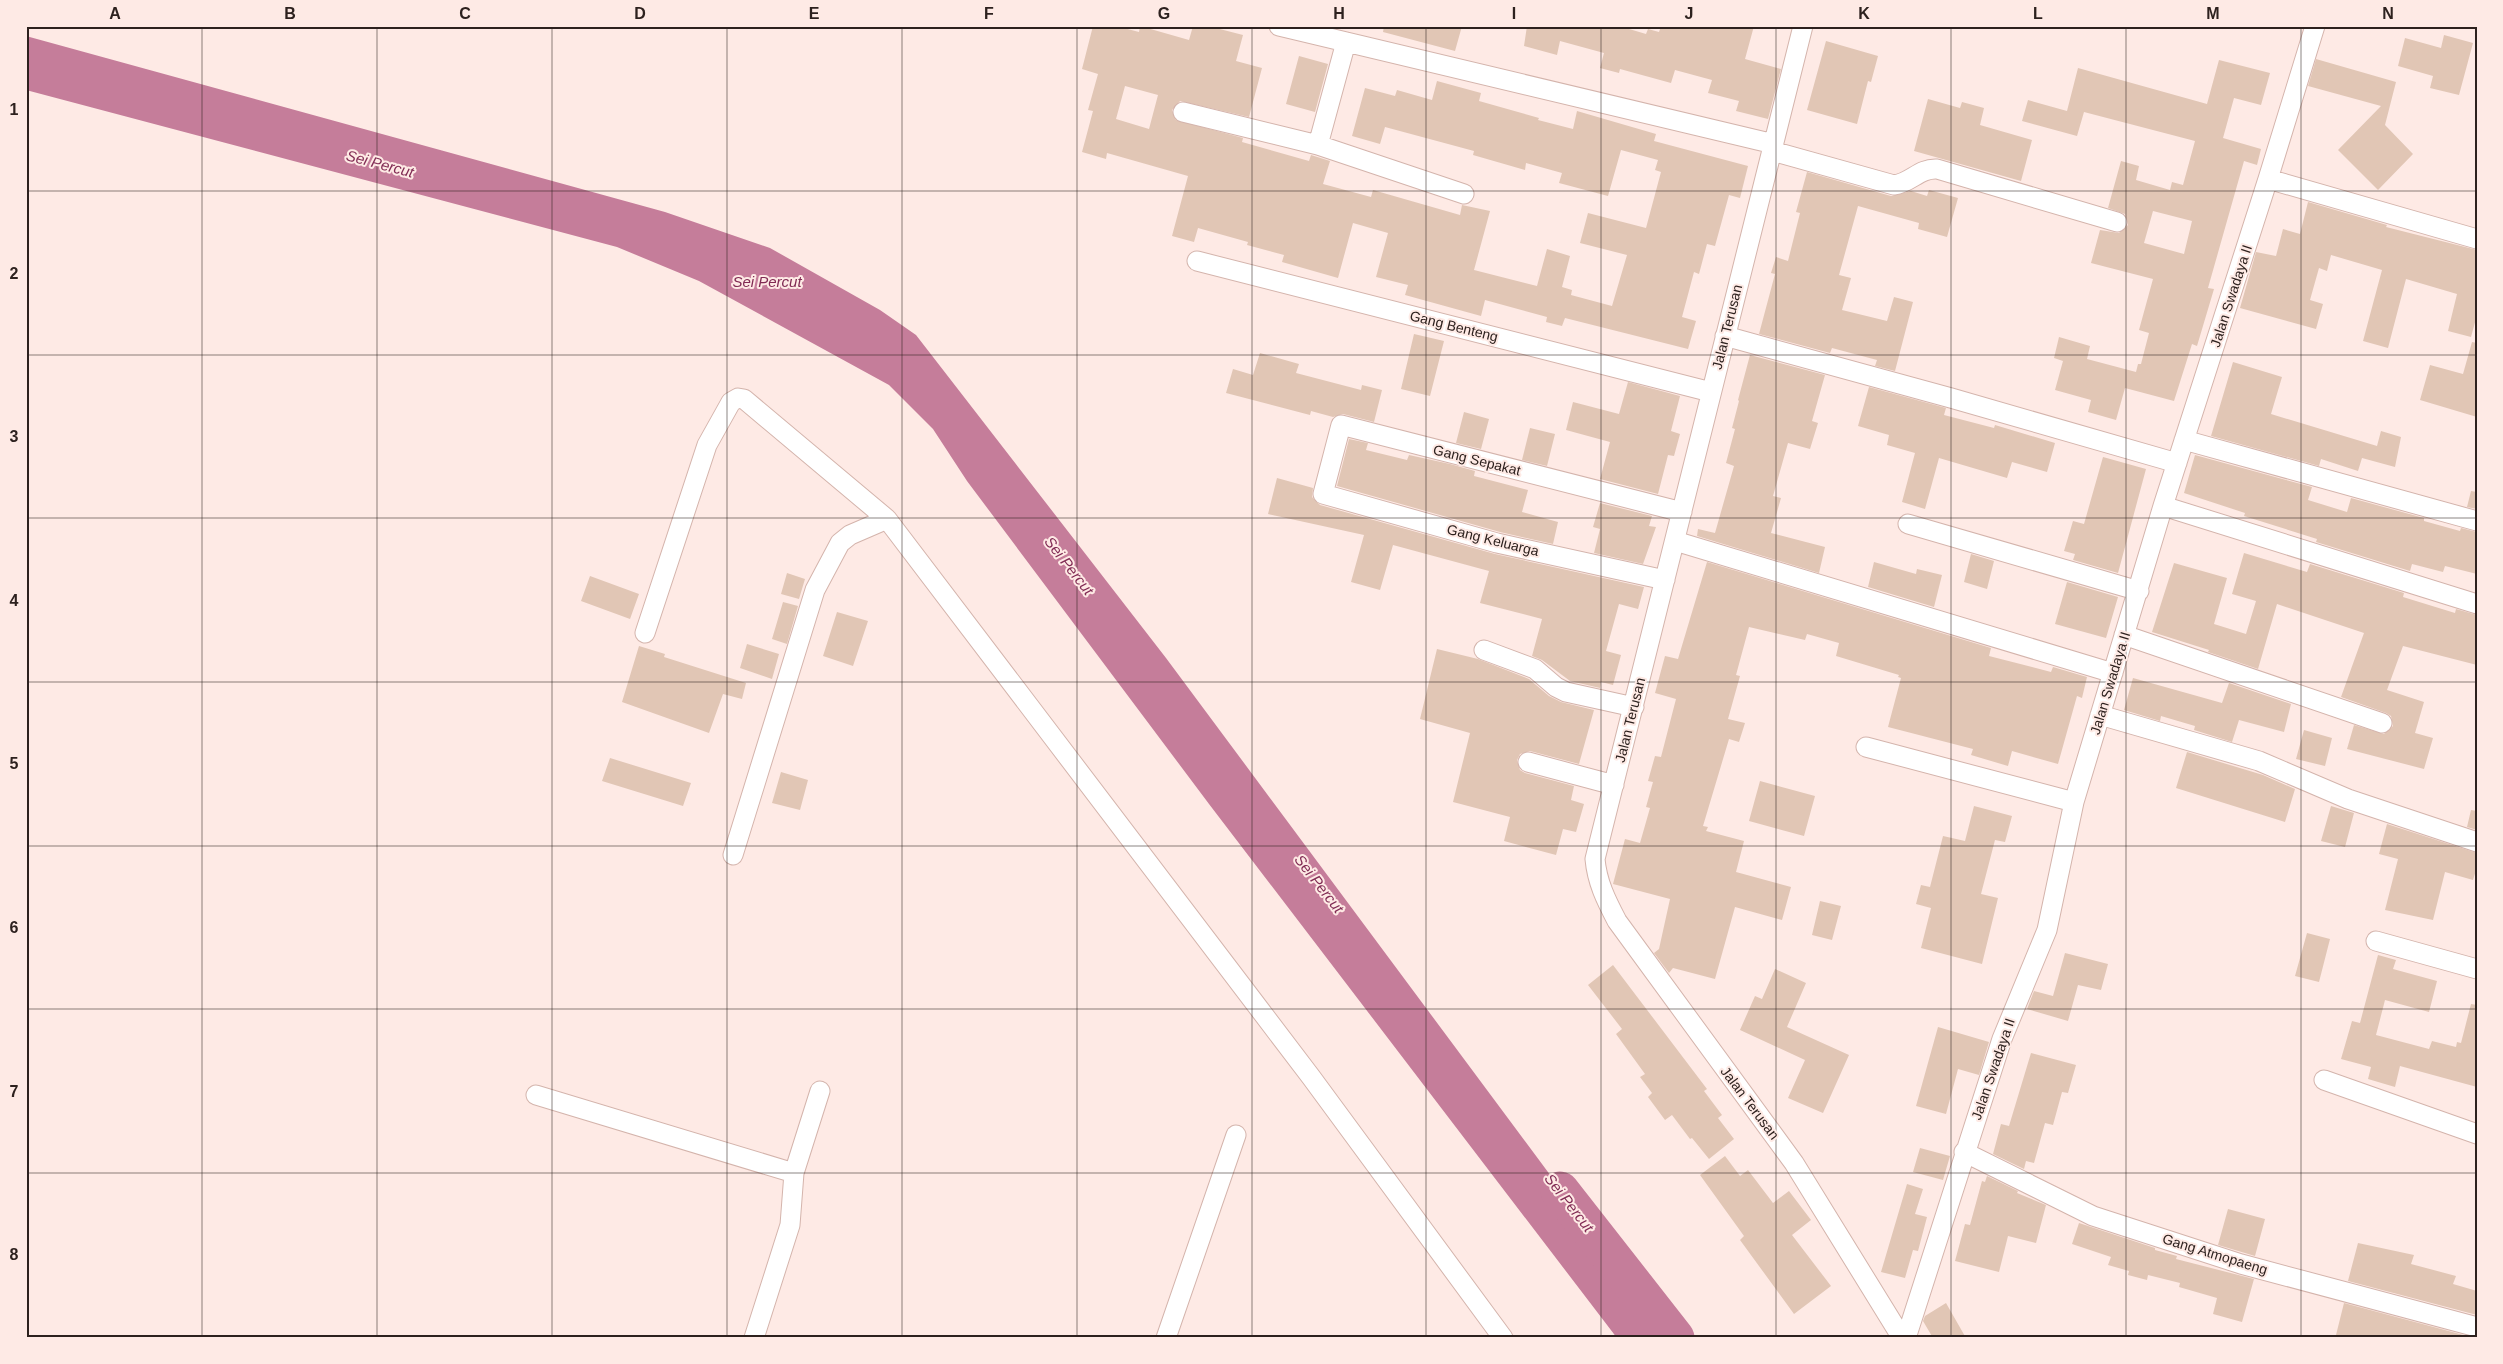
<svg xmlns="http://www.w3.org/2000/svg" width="2503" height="1364" font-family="Arial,sans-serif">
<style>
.water{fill:#c57d9a}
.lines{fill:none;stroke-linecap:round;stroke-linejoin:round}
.river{stroke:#c57d9a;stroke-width:39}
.building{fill:#e1c6b5;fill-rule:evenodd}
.street-casing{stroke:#d4b4ac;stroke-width:21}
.street{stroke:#fff;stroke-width:19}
.grid{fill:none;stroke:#2d211e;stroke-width:1;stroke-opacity:0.55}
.labels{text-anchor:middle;stroke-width:4;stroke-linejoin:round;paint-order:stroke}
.street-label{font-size:14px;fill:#2d211e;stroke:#feeae5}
.water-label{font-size:15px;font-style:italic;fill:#812b54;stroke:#feeae5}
.neatline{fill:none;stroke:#2d211e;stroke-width:2}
.grid-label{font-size:16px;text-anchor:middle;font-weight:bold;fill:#2d211e}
</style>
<rect width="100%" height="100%" fill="#feeae5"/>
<path class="water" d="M 26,36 L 665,212 L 770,248 L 880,310 L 916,335 L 1166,658 L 1591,1230 L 1674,1338 L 1617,1338 L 1209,804 L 967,481 L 933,429 L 889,385 L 699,281 L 617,247 L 26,90 Z"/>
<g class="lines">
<path class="river" d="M 1560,1191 L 1675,1338"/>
</g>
<path class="building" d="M 1093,26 L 1116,26 L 1139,32 L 1140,26 L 1189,40 L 1193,26 L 1208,26 L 1243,35 L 1236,61 L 1262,68 L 1249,117 L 1180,101 L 1172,110 L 1176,120 L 1243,138 L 1242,142 L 1309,161 L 1311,155 L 1330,161 L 1323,184 L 1371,197 L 1373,190 L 1460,215 L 1462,205 L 1490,211 L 1474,270 L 1537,286 L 1547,249 L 1570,256 L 1562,287 L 1572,290 L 1571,295 L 1612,306 L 1627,255 L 1580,243 L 1588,213 L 1646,228 L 1661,172 L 1655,170 L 1658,160 L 1621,150 L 1608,196 L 1559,183 L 1562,173 L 1526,163 L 1525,170 L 1473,155 L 1474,151 L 1385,127 L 1380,144 L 1352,136 L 1365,88 L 1395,96 L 1397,90 L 1432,100 L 1437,81 L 1481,93 L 1479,101 L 1539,118 L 1538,120 L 1573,129 L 1577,111 L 1656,134 L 1654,141 L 1748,166 L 1740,198 L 1729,195 L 1715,246 L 1707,244 L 1699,274 L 1694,272 L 1682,317 L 1696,321 L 1688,349 L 1565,318 L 1562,326 L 1546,322 L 1547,317 L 1485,300 L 1481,316 L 1405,295 L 1408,285 L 1376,277 L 1388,233 L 1353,223 L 1338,278 L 1282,262 L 1284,255 L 1247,245 L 1248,242 L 1198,228 L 1194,242 L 1172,236 L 1188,176 L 1107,153 L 1106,159 L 1082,152 L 1093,111 L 1088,110 L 1098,74 L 1082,69 ZM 1125,86 L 1158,95 L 1149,129 L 1116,119 Z
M 1384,26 L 1462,26 L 1455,51 L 1383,32 Z
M 1527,26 L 1619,26 L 1646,34 L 1648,29 L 1659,32 L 1661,26 L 1754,26 L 1745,59 L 1781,69 L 1768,119 L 1736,111 L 1739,101 L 1708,93 L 1712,80 L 1675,70 L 1671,83 L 1620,69 L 1619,73 L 1600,68 L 1604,53 L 1560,41 L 1557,55 L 1524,46 Z
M 2444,35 L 2473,43 L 2459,95 L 2430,88 L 2433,76 L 2398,66 L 2405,38 L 2441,48 Z
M 1826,41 L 1878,56 L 1871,82 L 1868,81 L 1857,124 L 1807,110 Z
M 1299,56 L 1328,64 L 1315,112 L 1286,104 Z
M 2316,59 L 2396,82 L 2385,125 L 2413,154 L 2378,190 L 2338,150 L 2381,106 L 2308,86 Z
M 2219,60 L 2270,73 L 2261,105 L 2234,98 L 2223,138 L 2261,149 L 2257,165 L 2244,161 L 2208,288 L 2214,289 L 2197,346 L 2192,344 L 2174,401 L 2125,388 L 2116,420 L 2088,412 L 2091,400 L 2055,390 L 2063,361 L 2054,358 L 2059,337 L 2090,346 L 2087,359 L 2136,372 L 2138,364 L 2141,364 L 2149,333 L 2139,330 L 2153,279 L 2091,263 L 2100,230 L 2119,233 L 2128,225 L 2125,214 L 2108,208 L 2121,161 L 2139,166 L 2136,180 L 2170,190 L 2172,182 L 2183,185 L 2195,141 L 2084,112 L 2077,136 L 2022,121 L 2028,100 L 2067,111 L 2078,68 L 2207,104 ZM 2153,211 L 2192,221 L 2184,254 L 2144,243 Z
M 1928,99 L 1960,108 L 1962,102 L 1984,108 L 1980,125 L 2032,140 L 2021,181 L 1914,151 Z
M 1807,172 L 1891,196 L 1911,191 L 1927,196 L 1929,190 L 1958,198 L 1947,237 L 1918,229 L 1919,223 L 1858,206 L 1839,275 L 1851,278 L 1842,310 L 1887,321 L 1894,297 L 1913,302 L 1895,371 L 1875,366 L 1877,360 L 1832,348 L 1830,353 L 1759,334 L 1775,274 L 1771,273 L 1776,257 L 1788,261 L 1800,213 L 1796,212 Z
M 2308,202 L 2387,225 L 2386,227 L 2477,250 L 2477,315 L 2471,337 L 2448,331 L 2457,294 L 2406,279 L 2388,348 L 2363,341 L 2382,270 L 2331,255 L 2327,271 L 2319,268 L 2310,300 L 2323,304 L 2316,329 L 2240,308 L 2256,252 L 2276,256 L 2283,229 L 2300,234 Z
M 1414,334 L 1444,341 L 1430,396 L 1401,389 Z
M 2472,342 L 2477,343 L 2477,417 L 2420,400 L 2430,365 L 2463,374 Z
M 1260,353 L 1299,364 L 1296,373 L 1361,390 L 1362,385 L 1382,390 L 1374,422 L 1343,414 L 1333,417 L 1311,411 L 1310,415 L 1226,393 L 1233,369 L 1253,375 Z
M 1750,355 L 1825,375 L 1812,421 L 1818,423 L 1810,449 L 1788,443 L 1773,496 L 1781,498 L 1771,533 L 1825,547 L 1819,573 L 1697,536 L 1698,529 L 1715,533 L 1734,466 L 1726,463 L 1735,429 L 1732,428 L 1739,401 L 1738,400 Z
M 2233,362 L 2282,377 L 2271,414 L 2377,446 L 2381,431 L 2401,437 L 2395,467 L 2362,458 L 2358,471 L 2321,459 L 2319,466 L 2211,436 Z
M 1628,382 L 1680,396 L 1671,431 L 1680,434 L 1674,456 L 1668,455 L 1658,494 L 1600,479 L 1610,442 L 1566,430 L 1573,402 L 1619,414 Z
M 1869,387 L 1946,408 L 1944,415 L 1994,428 L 1995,425 L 2055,443 L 2047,472 L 2012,462 L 2007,478 L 1939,458 L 1925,509 L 1902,502 L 1915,453 L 1887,445 L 1889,435 L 1858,426 Z
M 1464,412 L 1489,419 L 1481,449 L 1456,443 Z
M 1530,428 L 1555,434 L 1547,466 L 1522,460 Z
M 1349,439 L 1368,443 L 1366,450 L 1407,460 L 1409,455 L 1450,464 L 1475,471 L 1474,476 L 1528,490 L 1522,512 L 1558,522 L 1553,544 L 1500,532 L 1337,486 Z
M 2195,455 L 2312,487 L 2308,500 L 2347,512 L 2351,498 L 2424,518 L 2424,521 L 2460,531 L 2461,528 L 2477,532 L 2477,574 L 2445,566 L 2443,572 L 2412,564 L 2410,571 L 2316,542 L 2317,539 L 2244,516 L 2245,513 L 2184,493 Z
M 2103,457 L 2146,469 L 2118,573 L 2073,560 L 2075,554 L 2064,551 L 2073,521 L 2084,524 Z
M 1277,478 L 1313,488 L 1312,497 L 1320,505 L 1495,554 L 1644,587 L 1638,609 L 1619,604 L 1606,651 L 1621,655 L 1613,685 L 1601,682 L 1600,688 L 1570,681 L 1542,660 L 1532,656 L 1542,619 L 1480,603 L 1489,571 L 1393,545 L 1380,590 L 1351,582 L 1364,535 L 1268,514 Z
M 2471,491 L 2477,492 L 2477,509 L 2467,507 Z
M 1600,503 L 1652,516 L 1649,526 L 1656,527 L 1643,564 L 1594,553 L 1600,529 L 1593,527 Z
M 2244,553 L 2307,572 L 2310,564 L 2404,593 L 2403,597 L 2455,613 L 2456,609 L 2477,615 L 2477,665 L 2403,646 L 2387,690 L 2424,702 L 2415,733 L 2433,738 L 2424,769 L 2347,749 L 2354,725 L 2384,734 L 2393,726 L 2391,716 L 2386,713 L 2341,697 L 2364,633 L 2277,604 L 2258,669 L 2208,652 L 2209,650 L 2152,632 L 2174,563 L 2227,578 L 2214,624 L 2246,634 L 2256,601 L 2232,594 Z
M 1971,554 L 1994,561 L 1987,589 L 1964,582 Z
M 1707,562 L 1991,648 L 1989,656 L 2051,672 L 2053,667 L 2087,677 L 2082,698 L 2077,696 L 2058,764 L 2012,751 L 2008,766 L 1971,755 L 1973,749 L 1888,727 L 1901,678 L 1898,677 L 1899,675 L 1836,656 L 1839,643 L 1807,634 L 1805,640 L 1749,627 L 1736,675 L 1740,676 L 1728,719 L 1745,723 L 1739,742 L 1729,739 L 1703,826 L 1708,827 L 1706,831 L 1744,841 L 1736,872 L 1791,887 L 1782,920 L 1735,907 L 1715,979 L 1673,968 L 1669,973 L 1654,953 L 1659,949 L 1670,899 L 1613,884 L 1625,839 L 1640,843 L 1650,808 L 1646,807 L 1653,782 L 1648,781 L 1655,756 L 1661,757 L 1676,699 L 1655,693 L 1665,656 L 1678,659 Z
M 1874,562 L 1916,574 L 1917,569 L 1942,575 L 1934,607 L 1868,587 Z
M 787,573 L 805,579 L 799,599 L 781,594 Z
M 590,576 L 639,594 L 630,619 L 581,601 Z
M 2067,582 L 2118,597 L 2106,638 L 2055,624 Z
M 783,602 L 798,606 L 787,644 L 772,639 Z
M 837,612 L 868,621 L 853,666 L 823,656 Z
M 747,644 L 779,654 L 772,679 L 740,668 Z
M 639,646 L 665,654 L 664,657 L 746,683 L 742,699 L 723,694 L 709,733 L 622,702 Z
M 1437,649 L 1478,659 L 1529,679 L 1549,696 L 1561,702 L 1594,710 L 1579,764 L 1530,751 L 1520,754 L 1517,760 L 1520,770 L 1525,773 L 1574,786 L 1571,800 L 1584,804 L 1576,832 L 1563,829 L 1556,855 L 1504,841 L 1510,817 L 1453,802 L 1470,733 L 1420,719 Z
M 2133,678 L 2222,703 L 2229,683 L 2291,704 L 2284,732 L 2239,720 L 2232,742 L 2194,730 L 2195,726 L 2161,716 L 2160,721 L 2124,710 Z
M 2304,730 L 2332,738 L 2325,766 L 2296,759 Z
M 2187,752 L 2263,775 L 2295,789 L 2285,822 L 2176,788 Z
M 610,758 L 691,783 L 683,806 L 602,781 Z
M 781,772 L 808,780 L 800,810 L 772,803 Z
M 1760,781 L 1815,796 L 1804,836 L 1749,821 Z
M 1974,806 L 2012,816 L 2005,842 L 1995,840 L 1981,894 L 1998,898 L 1982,964 L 1921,948 L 1931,908 L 1916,904 L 1921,885 L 1930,887 L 1943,836 L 1965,841 Z
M 2331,806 L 2354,813 L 2345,847 L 2321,841 Z
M 2471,810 L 2477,811 L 2477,830 L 2467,827 Z
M 2387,824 L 2477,853 L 2477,867 L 2473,880 L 2445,872 L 2433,920 L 2385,910 L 2398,859 L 2379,854 Z
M 1820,901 L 1841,906 L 1832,940 L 1812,935 Z
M 2307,933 L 2330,939 L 2319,982 L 2295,976 Z
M 2065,953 L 2108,964 L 2101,990 L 2078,985 L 2068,1021 L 2027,1009 L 2034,991 L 2053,996 Z
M 2378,955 L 2396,960 L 2393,969 L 2437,981 L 2429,1012 L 2385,1000 L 2376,1035 L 2429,1049 L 2432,1041 L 2456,1047 L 2457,1042 L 2461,1043 L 2471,1004 L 2477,1005 L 2477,1087 L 2400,1066 L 2395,1087 L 2368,1079 L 2371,1067 L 2341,1059 L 2352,1021 L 2360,1023 Z
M 1613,965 L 1707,1089 L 1704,1091 L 1722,1115 L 1718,1118 L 1734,1139 L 1709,1159 L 1692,1138 L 1690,1139 L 1672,1115 L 1665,1120 L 1648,1097 L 1652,1093 L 1640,1077 L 1645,1074 L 1616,1034 L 1622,1029 L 1588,985 Z
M 1775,969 L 1806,983 L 1787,1027 L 1849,1055 L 1823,1113 L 1788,1098 L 1805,1060 L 1740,1030 L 1755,996 L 1762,999 Z
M 1938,1027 L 1989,1042 L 1979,1075 L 1958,1069 L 1946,1114 L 1916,1106 Z
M 2031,1053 L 2076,1065 L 2068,1093 L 2062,1092 L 2053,1125 L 2045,1123 L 2034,1163 L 2026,1161 L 2024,1169 L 1993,1154 L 2001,1124 L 2009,1126 Z
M 1920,1148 L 1950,1156 L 1943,1180 L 1913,1172 Z
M 1725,1156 L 1740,1176 L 1748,1170 L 1773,1203 L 1789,1191 L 1811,1220 L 1792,1235 L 1831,1286 L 1794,1314 L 1740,1240 L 1744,1236 L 1700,1175 Z
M 1987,1176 L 2018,1191 L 2017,1193 L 2046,1205 L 2036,1243 L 2008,1236 L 1999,1272 L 1955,1261 L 1965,1224 L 1970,1225 L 1982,1181 L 1985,1182 Z
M 1907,1184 L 1923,1189 L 1915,1214 L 1927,1217 L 1918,1251 L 1913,1250 L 1905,1278 L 1881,1272 Z
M 2228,1209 L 2265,1219 L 2255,1256 L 2218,1245 Z
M 2079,1223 L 2155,1248 L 2155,1250 L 2177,1256 L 2176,1259 L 2254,1279 L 2242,1322 L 2213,1314 L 2217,1298 L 2179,1287 L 2180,1283 L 2148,1275 L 2147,1280 L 2128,1275 L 2129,1271 L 2108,1265 L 2111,1257 L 2072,1244 Z
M 2358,1243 L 2414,1255 L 2411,1264 L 2456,1276 L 2453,1284 L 2477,1291 L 2477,1315 L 2348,1281 Z
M 1946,1303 L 1966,1338 L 1933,1338 L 1923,1321 L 1925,1316 Z
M 2344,1303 L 2471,1337 L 2471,1338 L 2346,1338 L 2336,1335 Z"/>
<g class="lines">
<g class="street-casing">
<path id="street" d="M 1279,26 L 1774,144
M 1803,26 L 1595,859 C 1597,882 1606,900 1617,921 L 1794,1163 L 1902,1338
M 1183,112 L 1318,145 L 1346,42
M 1318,145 L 1464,194
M 1772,151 L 1894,185 C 1911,183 1919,168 1937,169 L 2117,222
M 2268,179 L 2477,239
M 1197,261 L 1711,392
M 1725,336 L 1951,398 L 2177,463
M 2184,440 L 2477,521
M 2163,506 L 2477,604
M 1908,524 L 2139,591
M 1675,541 L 2113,673
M 1665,580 L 1497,543 L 1323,494 L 1341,425 L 1682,512
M 645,633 L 707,445 L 731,402 L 738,398 L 744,399 L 887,519
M 2124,635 L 2382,723
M 1484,650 L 1535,669 L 1556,687 L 1566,692 L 1634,707
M 2100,715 L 2259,761 L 2348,799 L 2477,842
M 1866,747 L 2074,802
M 1528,762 L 1614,785
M 733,855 L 815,590 L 840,543 L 850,535 L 887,519 L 1311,1077 L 1503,1338
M 2376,941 L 2477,969
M 2324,1080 L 2477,1134
M 536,1095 L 794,1173
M 1964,1152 L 2093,1216 L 2241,1264 L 2477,1327
M 754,1338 L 790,1225 L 794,1173 L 820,1091
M 1166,1338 L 1236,1135
M 1906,1338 L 2002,1039 L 2047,930 L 2074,802 L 2163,506 L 2268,179 L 2315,26"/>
</g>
<use href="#street" class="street"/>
</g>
<path class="grid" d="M 202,26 L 202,1338M 377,26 L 377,1338M 552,26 L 552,1338M 727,26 L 727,1338M 902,26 L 902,1338M 1077,26 L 1077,1338M 1252,26 L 1252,1338M 1426,26 L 1426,1338M 1601,26 L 1601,1338M 1776,26 L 1776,1338M 1951,26 L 1951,1338M 2126,26 L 2126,1338M 2301,26 L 2301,1338M 26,191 L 2477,191M 26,355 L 2477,355M 26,518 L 2477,518M 26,682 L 2477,682M 26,846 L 2477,846M 26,1009 L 2477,1009M 26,1173 L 2477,1173"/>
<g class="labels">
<g class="street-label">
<text transform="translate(2231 296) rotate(-72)" y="5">Jalan Swadaya II</text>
<text transform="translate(1454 326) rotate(14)" y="5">Gang Benteng</text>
<text transform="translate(1727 327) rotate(-76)" y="5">Jalan Terusan</text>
<text transform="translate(1477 460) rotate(14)" y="5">Gang Sepakat</text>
<text transform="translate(1493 540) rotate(14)" y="5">Gang Keluarga</text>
<text transform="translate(2110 683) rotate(-73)" y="5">Jalan Swadaya II</text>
<text transform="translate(1630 720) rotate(-76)" y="5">Jalan Terusan</text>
<text transform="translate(1993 1069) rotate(-71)" y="5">Jalan Swadaya II</text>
<text transform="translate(1750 1103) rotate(53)" y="5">Jalan Terusan</text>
<text transform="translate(2215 1254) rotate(17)" y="5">Gang Atmopaeng</text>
</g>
<g class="water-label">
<text transform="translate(380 164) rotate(15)" y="5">Sei Percut</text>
<text x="767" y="287">Sei Percut</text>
<text transform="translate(1069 566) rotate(52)" y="5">Sei Percut</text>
<text transform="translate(1319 884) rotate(52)" y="5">Sei Percut</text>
<text transform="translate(1569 1203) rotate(52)" y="5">Sei Percut</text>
</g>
</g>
<rect width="2503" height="1364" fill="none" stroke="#feeae5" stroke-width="55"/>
<rect x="28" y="28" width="2448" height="1308" class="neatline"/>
<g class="grid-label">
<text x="115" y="19">A</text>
<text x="290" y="19">B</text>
<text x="465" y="19">C</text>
<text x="640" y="19">D</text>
<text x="814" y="19">E</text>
<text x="989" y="19">F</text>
<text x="1164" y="19">G</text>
<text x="1339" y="19">H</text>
<text x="1514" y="19">I</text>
<text x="1689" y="19">J</text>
<text x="1864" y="19">K</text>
<text x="2038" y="19">L</text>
<text x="2213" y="19">M</text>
<text x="2388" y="19">N</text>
<text x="14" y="115">1</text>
<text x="14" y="279">2</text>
<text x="14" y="442">3</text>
<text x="14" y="606">4</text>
<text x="14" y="769">5</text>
<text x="14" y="933">6</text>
<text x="14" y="1097">7</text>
<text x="14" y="1260">8</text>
</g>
</svg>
